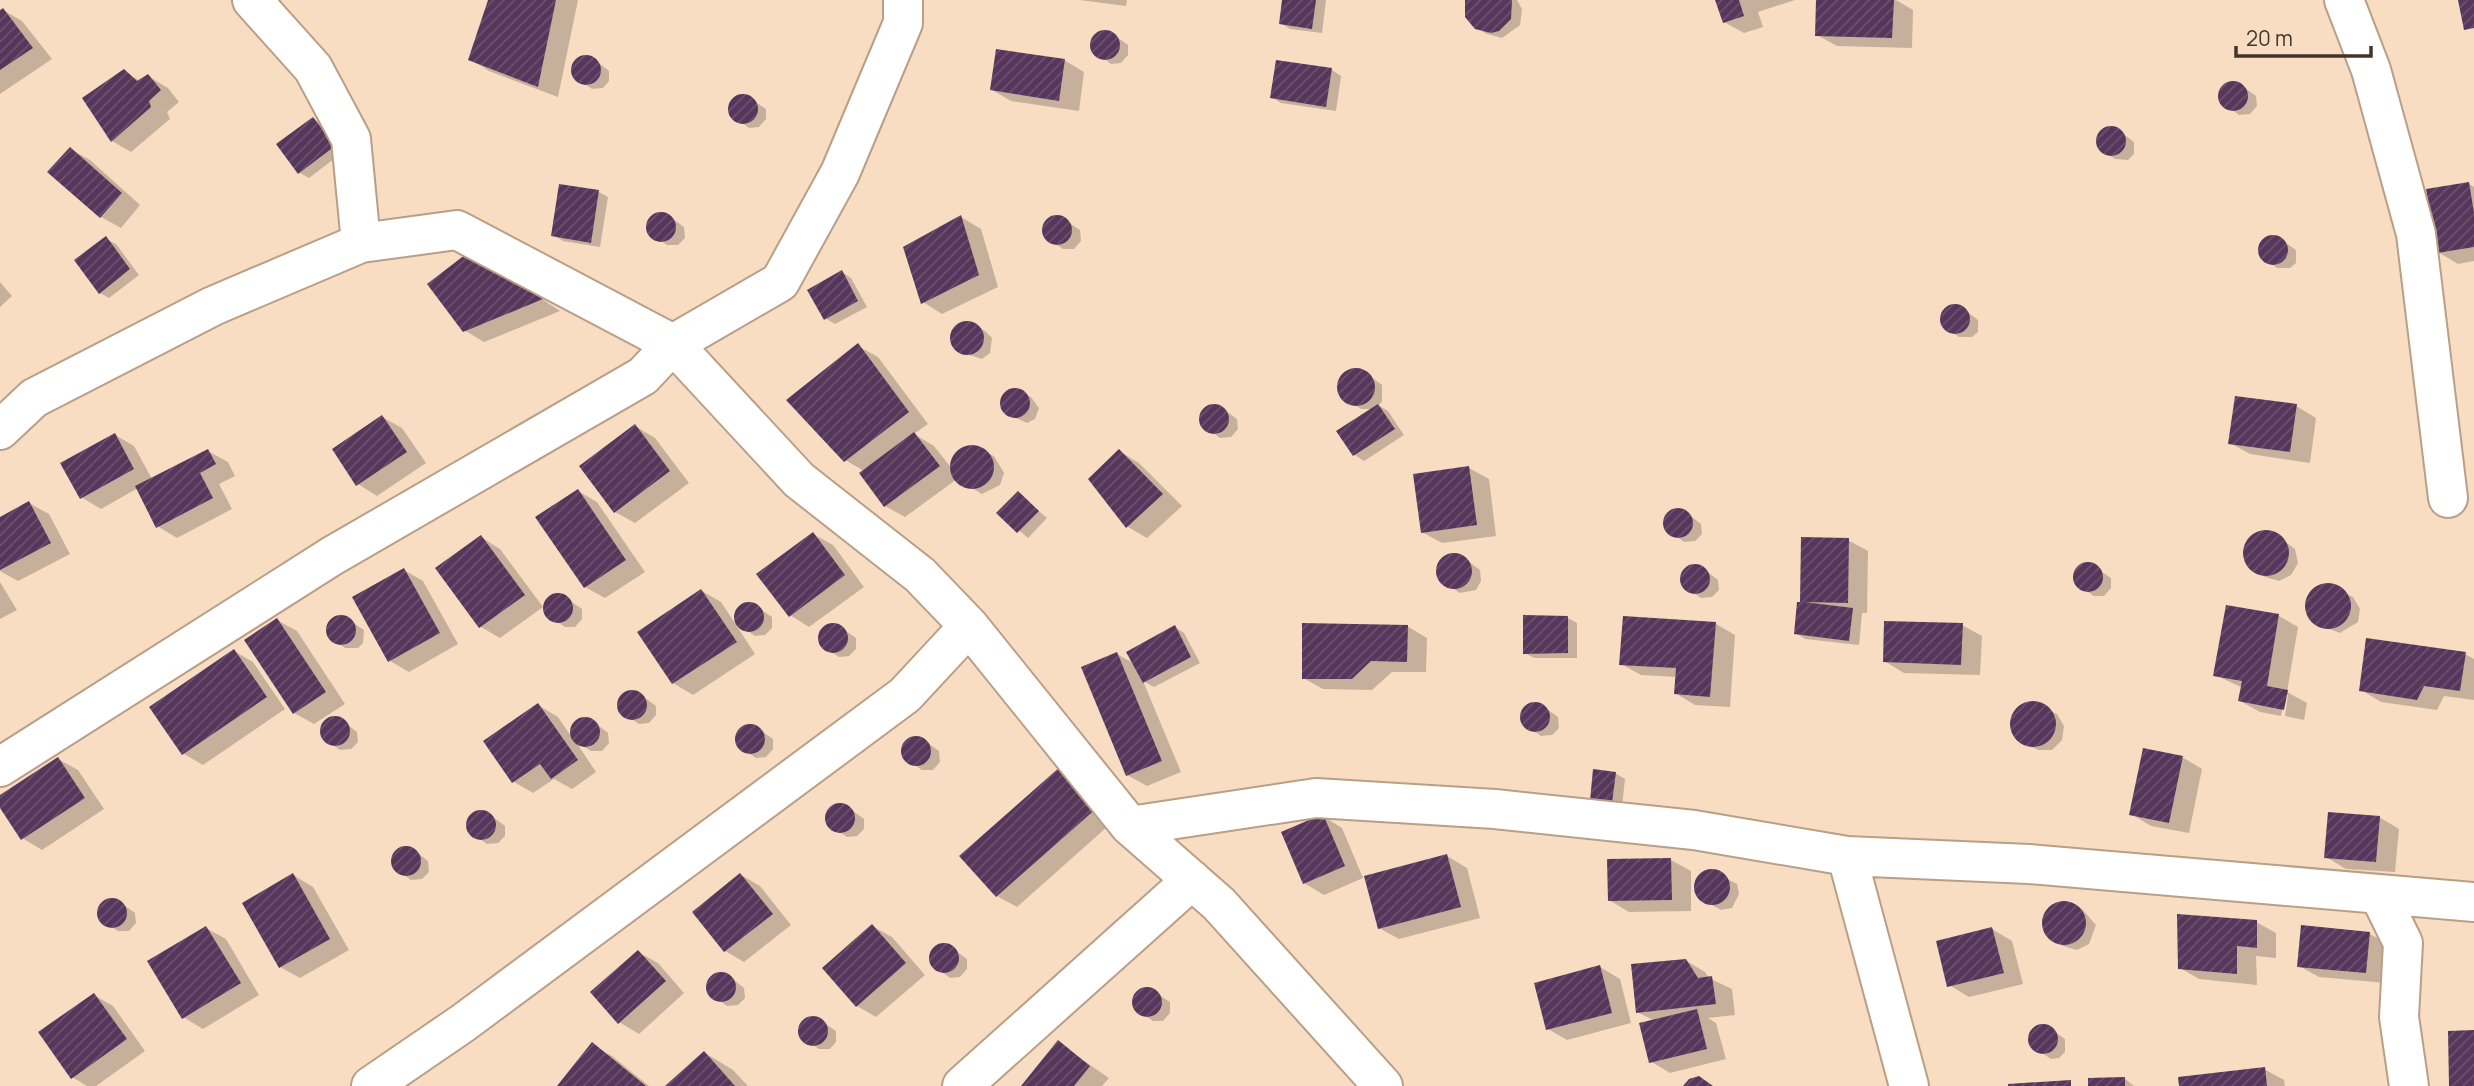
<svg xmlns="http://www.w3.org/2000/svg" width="2474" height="1086" font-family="Manrope,sans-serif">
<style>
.shadow{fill:#0003}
.building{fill:url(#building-hatch)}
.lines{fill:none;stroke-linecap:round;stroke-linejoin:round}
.minor-casing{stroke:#b99f86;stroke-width:42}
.minor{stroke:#fff;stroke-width:38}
</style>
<defs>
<pattern id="building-hatch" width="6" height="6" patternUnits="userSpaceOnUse" patternTransform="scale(1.75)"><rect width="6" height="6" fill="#56365b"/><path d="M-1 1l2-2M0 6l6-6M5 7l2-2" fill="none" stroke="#6c526f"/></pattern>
</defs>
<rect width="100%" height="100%" fill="#f8ddc2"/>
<path class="shadow" d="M 490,0 L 578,0 L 558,97 L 489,71 L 470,59 Z
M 1080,0 L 1127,0 L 1126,6 Z
M 1284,0 L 1326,0 L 1322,33 L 1290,29 L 1281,23 Z
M 1468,0 L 1517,0 L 1522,9 L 1520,25 L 1502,38 L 1487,34 L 1477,28 Z
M 1717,0 L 1795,0 L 1758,12 L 1763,27 L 1744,33 L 1724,22 Z
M 1818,0 L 1896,0 L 1913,10 L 1912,48 L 1837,46 L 1817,35 Z
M 3,10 L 22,21 L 52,59 L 0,94 L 0,12 Z
M 1099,32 L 1110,32 L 1128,45 L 1128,55 L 1121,63 L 1111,64 L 1093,50 L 1092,40 Z
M 591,57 L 609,71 L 609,81 L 603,88 L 592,89 L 573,76 L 573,66 L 580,58 Z
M 1064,60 L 1084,72 L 1079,111 L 1011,101 L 992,90 Z
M 1332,70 L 1341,76 L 1336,111 L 1281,103 L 1272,97 Z
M 124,71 L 140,81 L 148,76 L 168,88 L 179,102 L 167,112 L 170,119 L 131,152 L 112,141 Z
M 2228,83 L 2238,83 L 2256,96 L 2257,106 L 2250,114 L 2239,115 L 2221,101 L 2221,91 Z
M 747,96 L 766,109 L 766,119 L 759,127 L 749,128 L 730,114 L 730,104 L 737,97 Z
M 313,119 L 322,124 L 343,152 L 309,178 L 300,173 L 278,144 Z
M 2108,128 L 2117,129 L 2134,142 L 2134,154 L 2128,160 L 2115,159 L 2099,147 L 2098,138 Z
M 70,149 L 90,160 L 140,205 L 121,228 L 101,217 Z
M 2469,184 L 2474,187 L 2474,261 L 2458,264 L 2438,252 Z
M 599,192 L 608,197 L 600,247 L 563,241 L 553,235 Z
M 656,214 L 666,214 L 684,227 L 685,238 L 678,245 L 667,245 L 649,232 L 649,222 Z
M 961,217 L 981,229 L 998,287 L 942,314 L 923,302 Z
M 1051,218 L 1062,218 L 1080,230 L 1081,241 L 1074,249 L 1063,249 L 1044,236 L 1044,226 Z
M 2270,237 L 2279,238 L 2296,250 L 2296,263 L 2290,268 L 2277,268 L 2261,256 L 2260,246 Z
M 106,239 L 116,244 L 139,275 L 109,298 L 100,293 Z
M 490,265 L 560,311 L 484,342 L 464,330 Z
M 842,272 L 851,278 L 867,307 L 835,324 L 825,318 Z
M 0,282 L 12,296 L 0,307 Z
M 1952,306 L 1961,307 L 1978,320 L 1978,332 L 1972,337 L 1959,337 L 1943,325 L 1942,316 Z
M 960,325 L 975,325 L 985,331 L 992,338 L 990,353 L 982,359 L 961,352 L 954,345 L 953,336 Z
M 858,346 L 878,357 L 928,424 L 914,434 L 934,446 L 953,470 L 958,453 L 970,447 L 994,456 L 1004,473 L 1000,485 L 982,494 L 957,479 L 905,517 L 885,506 L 864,471 L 845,460 Z
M 1363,371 L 1382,385 L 1382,402 L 1378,405 L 1388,411 L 1404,435 L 1364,461 L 1355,455 L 1339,431 L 1373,409 L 1361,409 L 1342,396 L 1340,381 L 1346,373 Z
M 1011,390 L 1031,397 L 1039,408 L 1035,419 L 1027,423 L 1005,413 L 1001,404 L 1004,396 Z
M 1219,406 L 1237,419 L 1238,429 L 1231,437 L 1220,438 L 1202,424 L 1201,414 L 1208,407 Z
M 2296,406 L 2316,418 L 2310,463 L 2250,454 L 2230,443 Z
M 382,417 L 402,428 L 426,463 L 377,496 L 358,484 Z
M 635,426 L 655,438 L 689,483 L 635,523 L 615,512 Z
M 115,435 L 134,446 L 152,479 L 208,451 L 228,462 L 235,476 L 219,484 L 232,509 L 177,538 L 157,526 L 138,488 L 101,509 L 81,497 Z
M 1119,451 L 1139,463 L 1182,506 L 1147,538 L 1128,527 L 1090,479 Z
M 1469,468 L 1489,479 L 1496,536 L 1442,543 L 1422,532 Z
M 578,491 L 597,502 L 645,572 L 605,598 L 585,587 Z
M 1018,493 L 1047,518 L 1028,538 L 999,513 Z
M 29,503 L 49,514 L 70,554 L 18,581 L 0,571 L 0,519 Z
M 1683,510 L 1701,524 L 1702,534 L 1695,541 L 1684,542 L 1666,528 L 1665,518 L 1672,511 Z
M 2259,533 L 2280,538 L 2295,549 L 2298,563 L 2291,575 L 2279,581 L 2265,577 L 2246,561 L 2249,542 Z
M 813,534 L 833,545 L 864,587 L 809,627 L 790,615 Z
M 481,537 L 500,549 L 543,607 L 500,638 L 481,627 L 437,568 Z
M 1848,540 L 1868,551 L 1867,613 L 1862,613 L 1859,645 L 1805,639 L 1796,633 L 1802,601 Z
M 1461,556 L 1480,570 L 1481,581 L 1476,590 L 1460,593 L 1441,581 L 1438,571 L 1445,557 Z
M 2082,565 L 2092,565 L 2111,578 L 2111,588 L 2104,596 L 2094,596 L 2075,583 L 2075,573 Z
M 1700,566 L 1718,580 L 1719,590 L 1712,597 L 1701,598 L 1683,585 L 1683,575 L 1689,567 Z
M 404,570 L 423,581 L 458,644 L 409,672 L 390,661 Z
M 0,582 L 17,610 L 0,619 Z
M 2329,586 L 2353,597 L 2360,609 L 2358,622 L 2340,633 L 2316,624 L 2307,607 L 2311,594 Z
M 702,591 L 721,602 L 755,654 L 693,695 L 673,683 Z
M 553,596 L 563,596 L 582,609 L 582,619 L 575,627 L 565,627 L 546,614 L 546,604 Z
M 753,604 L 772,617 L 772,628 L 765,635 L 755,636 L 736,623 L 736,613 L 743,605 Z
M 2279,616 L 2298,627 L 2287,692 L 2307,703 L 2304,720 L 2285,716 L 2288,695 L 2285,695 L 2281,716 L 2260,712 L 2240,701 L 2243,688 L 2215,675 Z
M 337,617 L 346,618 L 364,630 L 363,643 L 358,648 L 345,648 L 328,635 L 327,626 Z
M 1568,618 L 1577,623 L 1577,658 L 1534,658 L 1525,653 Z
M 277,620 L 297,631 L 345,704 L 314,724 L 294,713 Z
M 1716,624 L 1735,635 L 1730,707 L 1695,705 L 1675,693 L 1677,677 L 1641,675 L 1621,664 Z
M 837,625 L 856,638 L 856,649 L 849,656 L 839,657 L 820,644 L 820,634 L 827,626 Z
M 1962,625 L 1982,636 L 1980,675 L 1904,673 L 1884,661 Z
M 1407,626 L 1427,638 L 1426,672 L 1392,672 L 1372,690 L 1323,689 L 1303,678 Z
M 1175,627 L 1184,633 L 1200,663 L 1154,687 L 1143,681 L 1181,772 L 1147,786 L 1127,775 L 1117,654 L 1135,664 Z
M 234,651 L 253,662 L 285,709 L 203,765 L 184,754 Z
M 2465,654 L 2474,659 L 2474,700 L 2444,696 L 2437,710 L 2381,702 L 2361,690 Z
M 637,692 L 656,706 L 656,715 L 649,723 L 639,724 L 620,711 L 620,700 L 626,693 Z
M 2034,703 L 2057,714 L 2064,726 L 2062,740 L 2052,750 L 2038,750 L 2021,741 L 2012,724 L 2016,712 Z
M 1529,704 L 1540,704 L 1558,717 L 1559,728 L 1552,735 L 1541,736 L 1523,723 L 1522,712 Z
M 538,705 L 558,717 L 573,739 L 573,728 L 580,720 L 590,719 L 608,733 L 609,743 L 602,751 L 591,751 L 576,742 L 596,772 L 572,789 L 554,779 L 533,793 L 514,782 Z
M 339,718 L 357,732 L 358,742 L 351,749 L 340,750 L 322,737 L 322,727 L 329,719 Z
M 743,726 L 754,726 L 773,739 L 773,749 L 766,757 L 756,758 L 737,745 L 737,734 Z
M 910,738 L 921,738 L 939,751 L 940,762 L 933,770 L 922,770 L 904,757 L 903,746 Z
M 2182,757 L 2202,769 L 2189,833 L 2151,826 L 2131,814 Z
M 58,759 L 78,770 L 104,809 L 42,850 L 22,838 L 0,805 L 0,797 Z
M 1061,768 L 1116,819 L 1017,907 L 997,896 L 962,857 Z
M 1615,773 L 1625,779 L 1622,807 L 1601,805 Z
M 845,805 L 864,819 L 864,829 L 857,836 L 847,837 L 828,824 L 828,814 L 835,806 Z
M 486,812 L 505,826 L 505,836 L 498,843 L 487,844 L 469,831 L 469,820 L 476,813 Z
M 1323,816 L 1342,828 L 1363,878 L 1324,895 L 1304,883 Z
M 2379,817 L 2399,829 L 2395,872 L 2346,869 L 2326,857 Z
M 400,848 L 411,848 L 428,861 L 429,872 L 422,879 L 411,880 L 393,867 L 393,856 Z
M 1447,856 L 1467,868 L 1480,918 L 1399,939 L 1379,928 Z
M 1609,860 L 1671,860 L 1691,871 L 1691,911 L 1629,912 L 1609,900 Z
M 1706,871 L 1712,871 L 1737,884 L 1739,894 L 1732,908 L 1721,910 L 1701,899 L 1695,889 L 1698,878 Z
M 293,875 L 313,887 L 349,950 L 300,978 L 280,967 Z
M 741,875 L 760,886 L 791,925 L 744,962 L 725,951 Z
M 106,900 L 117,900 L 135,913 L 136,923 L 129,931 L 118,931 L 100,919 L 99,908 Z
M 2058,903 L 2072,903 L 2082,909 L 2096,925 L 2089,944 L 2077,950 L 2063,946 L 2044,930 L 2047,911 Z
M 2256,922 L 2276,933 L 2276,958 L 2256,956 L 2257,985 L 2199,979 L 2180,968 Z
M 872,926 L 892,937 L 925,975 L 876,1017 L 857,1006 Z
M 206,928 L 226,939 L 259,995 L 203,1029 L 183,1017 Z
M 1992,929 L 2012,941 L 2023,984 L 1969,997 L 1949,985 Z
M 2370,934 L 2389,945 L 2386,983 L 2319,977 L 2299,966 Z
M 938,946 L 949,946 L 967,959 L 967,969 L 960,977 L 950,978 L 932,964 L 931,954 Z
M 638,952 L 658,963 L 684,993 L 639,1034 L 619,1022 Z
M 1685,960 L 1705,972 L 1709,978 L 1732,989 L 1735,1015 L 1708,1018 L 1716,1023 L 1726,1059 L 1670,1073 L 1650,1061 L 1655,1021 L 1637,1012 Z
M 1600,967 L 1620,979 L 1631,1023 L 1567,1040 L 1548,1029 Z
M 726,974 L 744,988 L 745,998 L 738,1005 L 727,1006 L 709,993 L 709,983 L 716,975 Z
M 1141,990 L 1151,990 L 1170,1002 L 1170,1013 L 1163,1021 L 1153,1021 L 1134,1008 L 1134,997 Z
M 94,995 L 113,1006 L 145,1051 L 96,1086 L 87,1086 L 72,1077 Z
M 807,1018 L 817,1018 L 836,1031 L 836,1042 L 830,1049 L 819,1049 L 801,1037 L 800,1026 Z
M 2039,1026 L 2048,1027 L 2065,1039 L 2065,1052 L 2059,1058 L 2051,1059 L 2031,1045 L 2031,1031 Z
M 1058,1043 L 1109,1078 L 1102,1086 L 1023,1086 Z
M 592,1045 L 612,1056 L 649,1086 L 559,1086 Z
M 705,1053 L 733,1070 L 748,1086 L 667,1086 Z
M 2264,1069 L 2284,1080 L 2285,1086 L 2181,1086 Z
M 2124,1078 L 2134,1086 L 2090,1086 Z"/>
<path class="building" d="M 488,0 L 556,0 L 538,87 L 468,60 Z
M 1282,0 L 1316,0 L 1312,29 L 1279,24 Z
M 1465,0 L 1512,0 L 1511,19 L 1499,31 L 1491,33 L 1475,29 L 1465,17 Z
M 1715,0 L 1739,0 L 1744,16 L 1723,23 Z
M 1816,0 L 1894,0 L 1892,38 L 1815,36 Z
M 2458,0 L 2474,0 L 2474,28 L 2464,30 Z
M 3,8 L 33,48 L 0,70 L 0,10 Z
M1090 45a15 15 0 1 1 30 0a15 15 0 1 1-30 0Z
M 996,49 L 1065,59 L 1059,101 L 990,90 Z
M571 70a15 15 0 1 1 30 0a15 15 0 1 1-30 0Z
M 1276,60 L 1332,68 L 1326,107 L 1270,98 Z
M 124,69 L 137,81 L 148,74 L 161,90 L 149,101 L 151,107 L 111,142 L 82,98 Z
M2218 96a15 15 0 1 1 30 0a15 15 0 1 1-30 0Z
M728 109a15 15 0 1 1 30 0a15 15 0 1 1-30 0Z
M 313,117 L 335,146 L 298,174 L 276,144 Z
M2096 141a15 15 0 1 1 30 0a15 15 0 1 1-30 0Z
M 70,147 L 122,193 L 100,218 L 47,172 Z
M 2469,182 L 2474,213 L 2474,247 L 2437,253 L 2426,189 Z
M 559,184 L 599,190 L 591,243 L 551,236 Z
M646 227a15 15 0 1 1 30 0a15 15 0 1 1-30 0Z
M1042 230a15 15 0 1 1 30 0a15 15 0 1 1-30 0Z
M 961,215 L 979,275 L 921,304 L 903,247 Z
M2258 250a15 15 0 1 1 30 0a15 15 0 1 1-30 0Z
M 106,236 L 130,269 L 99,294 L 74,260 Z
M 470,251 L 543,299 L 463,332 L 427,284 Z
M 842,270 L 858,301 L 824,320 L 807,290 Z
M1940 319a15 15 0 1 1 30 0a15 15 0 1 1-30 0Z
M950 338a17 17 0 1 1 34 0a17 17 0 1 1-34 0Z
M 858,343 L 909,412 L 844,462 L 786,400 Z
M1337 387a19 19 0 1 1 38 0a19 19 0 1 1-38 0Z
M1000 403a15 15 0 1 1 30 0a15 15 0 1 1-30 0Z
M 2235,396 L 2297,404 L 2290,452 L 2228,444 Z
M1199 419a15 15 0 1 1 30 0a15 15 0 1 1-30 0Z
M 1378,404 L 1395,429 L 1353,456 L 1336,431 Z
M 382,415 L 407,452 L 356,486 L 332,449 Z
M 635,424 L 670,471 L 614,513 L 579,466 Z
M 914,432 L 940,466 L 884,507 L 859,473 Z
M 115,433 L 134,469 L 80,499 L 60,463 Z
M950 467a22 22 0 1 1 44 0a22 22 0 1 1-44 0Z
M 208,449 L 216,464 L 200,473 L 213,498 L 156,528 L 135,486 Z
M 1119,449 L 1163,494 L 1126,528 L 1088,479 Z
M 1469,466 L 1477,525 L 1421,533 L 1413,474 Z
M 578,489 L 626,560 L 584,588 L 535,517 Z
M 1018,491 L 1039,511 L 1017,533 L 996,513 Z
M 29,501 L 51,543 L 0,570 L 0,517 Z
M1663 523a15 15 0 1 1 30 0a15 15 0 1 1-30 0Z
M2243 553a23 23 0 1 1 46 0a23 23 0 1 1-46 0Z
M 813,532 L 845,575 L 789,617 L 756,574 Z
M 481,535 L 525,595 L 479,628 L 435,568 Z
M 1801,537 L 1849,538 L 1848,603 L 1804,602 L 1853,608 L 1849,641 L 1794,634 L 1797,602 L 1800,602 Z
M1436 571a18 18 0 1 1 36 0a18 18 0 1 1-36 0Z
M2073 577a15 15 0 1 1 30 0a15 15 0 1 1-30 0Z
M1680 579a15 15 0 1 1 30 0a15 15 0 1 1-30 0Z
M 404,568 L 440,633 L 388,662 L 352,597 Z
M2305 606a23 23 0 1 1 46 0a23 23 0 1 1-46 0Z
M 701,589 L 737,642 L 672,684 L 637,632 Z
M543 608a15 15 0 1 1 30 0a15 15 0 1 1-30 0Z
M734 617a15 15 0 1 1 30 0a15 15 0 1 1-30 0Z
M 2226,605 L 2279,614 L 2267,686 L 2288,690 L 2284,710 L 2238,701 L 2242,681 L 2213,676 Z
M326 630a15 15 0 1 1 30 0a15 15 0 1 1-30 0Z
M 1523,615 L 1568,616 L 1568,653 L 1523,654 Z
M 1623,616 L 1716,622 L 1710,697 L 1674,694 L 1676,668 L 1619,665 Z
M 277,618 L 326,692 L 293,714 L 244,640 Z
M 1884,621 L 1963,623 L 1961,665 L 1883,662 Z
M818 638a15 15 0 1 1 30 0a15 15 0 1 1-30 0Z
M 1302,623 L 1408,625 L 1407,662 L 1371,661 L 1352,679 L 1302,679 Z
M 1175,625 L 1191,657 L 1143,683 L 1126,652 Z
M 2366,638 L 2466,652 L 2460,691 L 2424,686 L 2417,700 L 2359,691 Z
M 234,649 L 267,697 L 182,755 L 149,707 Z
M 1117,652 L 1162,761 L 1126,776 L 1081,667 Z
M617 705a15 15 0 1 1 30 0a15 15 0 1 1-30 0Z
M2010 724a23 23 0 1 1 46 0a23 23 0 1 1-46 0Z
M1520 717a15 15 0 1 1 30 0a15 15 0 1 1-30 0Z
M 538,703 L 578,760 L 551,779 L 540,764 L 512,783 L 483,741 Z
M320 731a15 15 0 1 1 30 0a15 15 0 1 1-30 0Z
M570 732a15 15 0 1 1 30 0a15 15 0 1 1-30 0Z
M735 739a15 15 0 1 1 30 0a15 15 0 1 1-30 0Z
M901 751a15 15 0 1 1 30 0a15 15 0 1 1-30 0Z
M 2143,748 L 2183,756 L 2169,823 L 2129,815 Z
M 58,757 L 85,798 L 21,840 L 0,808 L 0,795 Z
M 1061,766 L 1098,807 L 996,897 L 959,856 Z
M 1593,769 L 1616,772 L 1612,803 L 1590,801 Z
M825 818a15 15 0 1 1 30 0a15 15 0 1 1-30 0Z
M466 825a15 15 0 1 1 30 0a15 15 0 1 1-30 0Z
M 2328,812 L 2380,816 L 2376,862 L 2324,858 Z
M 1323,814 L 1345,866 L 1303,884 L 1281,832 Z
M391 861a15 15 0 1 1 30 0a15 15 0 1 1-30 0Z
M 1447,854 L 1461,907 L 1378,929 L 1364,876 Z
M 1671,858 L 1672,900 L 1608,901 L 1607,859 Z
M1694 887a18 18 0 1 1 36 0a18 18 0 1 1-36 0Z
M 293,873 L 330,939 L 279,968 L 242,903 Z
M 740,873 L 773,914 L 724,952 L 692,912 Z
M97 913a15 15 0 1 1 30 0a15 15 0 1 1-30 0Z
M2042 923a22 22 0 1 1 44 0a22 22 0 1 1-44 0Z
M 2177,914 L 2257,920 L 2257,948 L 2237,946 L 2237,974 L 2178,969 Z
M 872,924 L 906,963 L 856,1007 L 822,968 Z
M 2301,925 L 2370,932 L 2366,973 L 2297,967 Z
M 206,926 L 241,983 L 182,1019 L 147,961 Z
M 1992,927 L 2004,973 L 1947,987 L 1936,941 Z
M929 958a15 15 0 1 1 30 0a15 15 0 1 1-30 0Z
M 638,950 L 666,981 L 618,1024 L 590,992 Z
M 1686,959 L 1698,978 L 1712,976 L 1716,1004 L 1636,1013 L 1631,964 Z
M 1600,965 L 1612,1013 L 1546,1030 L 1534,983 Z
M706 987a15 15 0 1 1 30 0a15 15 0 1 1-30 0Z
M1132 1002a15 15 0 1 1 30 0a15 15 0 1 1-30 0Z
M 94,993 L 127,1039 L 71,1079 L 38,1032 Z
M 1697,1009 L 1707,1049 L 1649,1063 L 1639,1023 Z
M798 1031a15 15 0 1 1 30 0a15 15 0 1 1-30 0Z
M2028 1039a15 15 0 1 1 30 0a15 15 0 1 1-30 0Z
M 2474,1030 L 2474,1086 L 2449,1086 L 2448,1031 Z
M 1058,1040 L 1090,1066 L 1074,1086 L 1021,1086 Z
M 592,1042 L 646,1086 L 557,1086 Z
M 704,1051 L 735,1086 L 665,1086 Z
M 2265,1067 L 2267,1086 L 2179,1086 L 2178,1077 Z
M 1699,1076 L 1713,1086 L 1683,1086 L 1689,1079 Z
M 2125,1077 L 2125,1086 L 2088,1086 L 2088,1078 Z
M 2071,1080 L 2071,1086 L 2008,1086 L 2008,1084 Z"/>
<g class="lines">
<g class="minor-casing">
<path id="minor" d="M 252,0 L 313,68 L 351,139 L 361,243
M 2344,0 L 2371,70 L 2416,234 L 2448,498
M 0,430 L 34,398 L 213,306 L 361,243 L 457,230 L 673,344 L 799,480 L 920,575 L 969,626 L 1130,826 L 1219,904 L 1383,1086
M 0,767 L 332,556 L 643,376 L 673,344 L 780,282 L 840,173 L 903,23 L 903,0
M 1130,826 L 1316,798 L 1495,809 L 1694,830 L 1847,856 L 2029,864 L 2474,902
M 1847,856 L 1909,1086
M 2379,894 L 2403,943 L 2399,1017 L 2409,1086
M 371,1086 L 463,1023 L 905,695 L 969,626
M 962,1086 L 1192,880"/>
</g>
<use href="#minor" class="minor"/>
</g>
<path d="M2236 46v10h135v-10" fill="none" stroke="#41362c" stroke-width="3.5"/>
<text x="2246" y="46" font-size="21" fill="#41362c" stroke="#f8ddc2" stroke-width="5" paint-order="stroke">20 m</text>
</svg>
